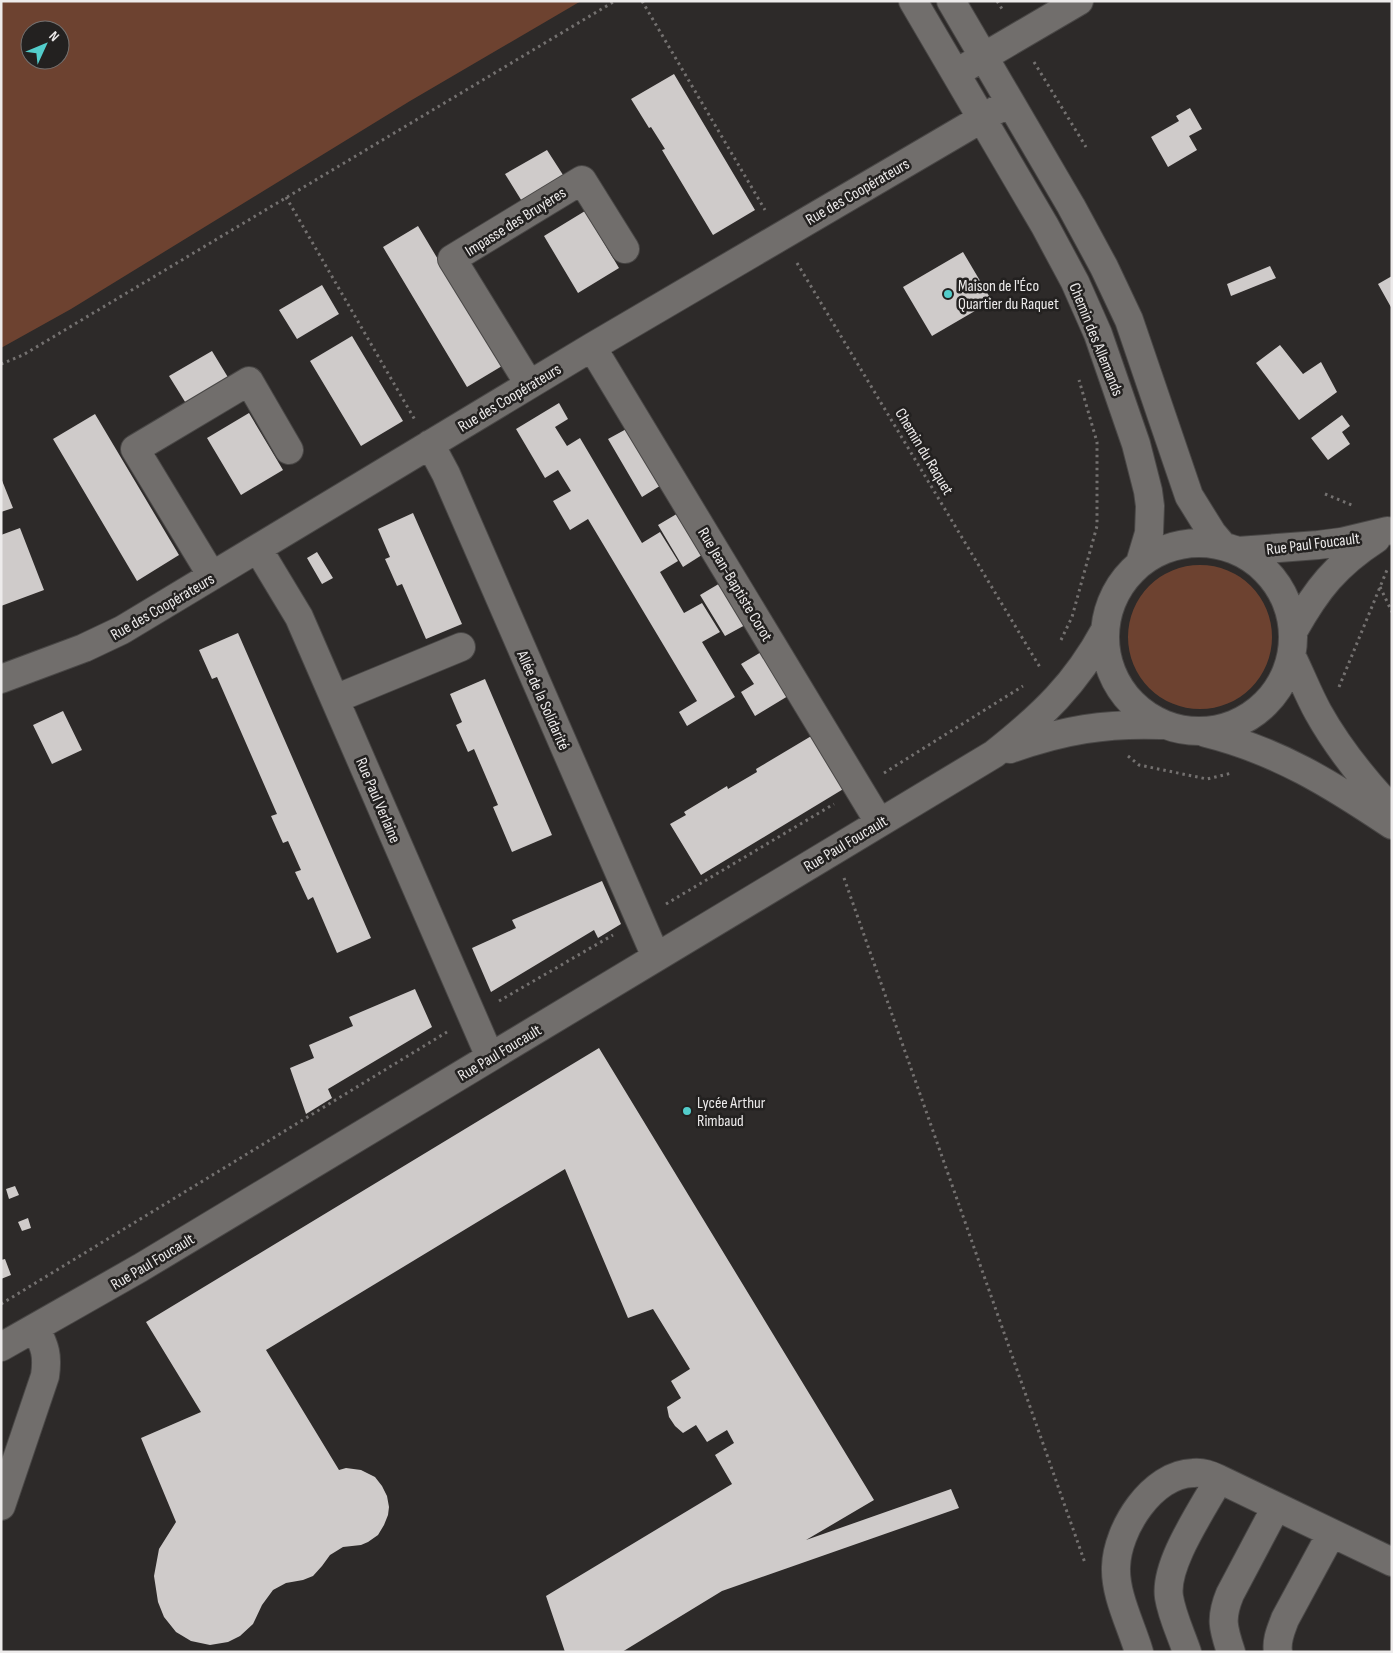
<svg xmlns="http://www.w3.org/2000/svg" width="1393" height="1653" font-family="'Sofia Sans Condensed',sans-serif">
<style>
.green{fill:#6d4230;fill-rule:evenodd}
.building{fill:#cfcbca}
.lines{fill:none;stroke-linecap:round;stroke-linejoin:round}
.minor-casing{stroke:#494746;stroke-width:30}
.path{stroke:#747170;stroke-width:3;stroke-dasharray:2.5 4;stroke-linecap:butt}
.minor{stroke:#716e6c;stroke-width:28}
.poi-dot{fill:#53cdcb;stroke:#232120;stroke-width:2}
.labels{text-anchor:middle;stroke-width:5;stroke-linejoin:round;paint-order:stroke}
.street-label{font-size:16px;fill:#edebeb;stroke:#232120}
.poi-label{font-size:16px;fill:#edebeb;stroke:#232120;text-anchor:start}
</style>
<rect width="100%" height="100%" fill="#2d2a29"/>
<path class="green" d="M 1,1 L 581,1 L 410,101 L 71,309 L 1,348 ZM 30,30 L 60,30 L 60,60 L 30,60 Z
M1128 637a72 72 0 1 1 144 0a72 72 0 1 1-144 0Z"/>
<path class="building" d="M 674,74 L 755,210 L 713,235 L 662,150 L 665,149 L 651,127 L 649,128 L 631,99 Z
M 1190,108 L 1202,129 L 1189,136 L 1197,150 L 1168,167 L 1151,137 L 1179,121 L 1176,116 Z
M 547,150 L 565,178 L 523,203 L 505,174 Z
M 585,211 L 619,268 L 578,293 L 544,236 Z
M 418,226 L 502,366 L 467,387 L 383,247 Z
M 963,252 L 992,301 L 932,336 L 903,287 Z
M 1270,266 L 1276,278 L 1231,296 L 1227,284 Z
M 1392,276 L 1392,309 L 1378,284 Z
M 322,285 L 339,314 L 297,339 L 279,310 Z
M 352,336 L 403,421 L 361,446 L 310,361 Z
M 1280,345 L 1303,374 L 1321,362 L 1337,392 L 1299,420 L 1256,363 Z
M 212,351 L 229,379 L 187,405 L 169,376 Z
M 559,403 L 568,419 L 555,427 L 567,446 L 580,438 L 642,543 L 660,532 L 678,561 L 660,572 L 684,613 L 702,603 L 720,632 L 702,642 L 735,697 L 687,726 L 679,712 L 697,701 L 588,519 L 570,530 L 553,501 L 571,491 L 558,470 L 545,478 L 516,429 Z
M 249,413 L 283,470 L 241,495 L 207,438 Z
M 95,414 L 179,555 L 137,581 L 53,439 Z
M 1342,415 L 1350,426 L 1342,432 L 1350,444 L 1328,460 L 1311,438 Z
M 630,427 L 663,484 L 642,497 L 608,439 Z
M 1,478 L 13,508 L 1,512 Z
M 680,512 L 705,553 L 683,567 L 658,525 Z
M 413,513 L 462,624 L 426,639 L 402,584 L 397,586 L 385,559 L 390,557 L 378,529 Z
M 20,528 L 44,590 L 1,606 L 1,535 Z
M 317,552 L 333,578 L 322,584 L 307,558 Z
M 722,582 L 747,624 L 725,636 L 700,595 Z
M 238,633 L 371,938 L 337,953 L 313,897 L 308,900 L 295,872 L 301,870 L 288,841 L 283,843 L 271,816 L 277,814 L 217,677 L 212,679 L 199,650 Z
M 763,651 L 788,696 L 755,716 L 741,692 L 754,684 L 741,664 Z
M 485,679 L 552,835 L 512,852 L 493,807 L 498,805 L 474,749 L 468,752 L 456,725 L 462,722 L 450,694 Z
M 63,711 L 82,750 L 52,764 L 33,725 Z
M 813,735 L 845,788 L 701,875 L 670,824 L 686,815 L 684,812 L 727,786 L 728,789 L 757,772 L 756,769 Z
M 602,881 L 621,924 L 598,938 L 594,930 L 491,992 L 472,948 L 516,928 L 512,920 Z
M 415,989 L 432,1027 L 328,1089 L 332,1098 L 306,1114 L 290,1068 L 314,1058 L 309,1045 L 353,1026 L 349,1017 Z
M 599,1048 L 874,1500 L 806,1540 L 951,1489 L 959,1508 L 722,1591 L 622,1652 L 565,1652 L 546,1596 L 732,1484 L 715,1455 L 734,1443 L 727,1430 L 707,1442 L 696,1425 L 683,1433 L 675,1426 L 669,1417 L 667,1407 L 681,1398 L 671,1381 L 690,1369 L 653,1309 L 628,1318 L 565,1169 L 266,1350 L 339,1470 L 346,1468 L 361,1470 L 375,1477 L 382,1486 L 387,1496 L 389,1507 L 388,1515 L 384,1525 L 378,1535 L 368,1542 L 361,1545 L 343,1547 L 330,1555 L 322,1566 L 313,1576 L 303,1580 L 286,1583 L 273,1590 L 262,1605 L 253,1624 L 240,1636 L 228,1642 L 210,1645 L 191,1641 L 176,1632 L 164,1617 L 158,1602 L 154,1576 L 159,1549 L 176,1522 L 141,1438 L 201,1412 L 146,1322 Z
M 15,1186 L 19,1195 L 9,1199 L 6,1189 Z
M 28,1218 L 31,1228 L 22,1231 L 18,1222 Z
M 5,1259 L 11,1275 L 1,1279 L 1,1260 Z"/>
<g class="lines">
<g class="minor-casing">
<path id="minor" d="M 913,1 L 1045,226 L 1075,282 L 1098,334 L 1136,444 L 1148,491 L 1150,506 L 1149,533 L 1140,563
M 951,1 L 1071,206 L 1104,267 L 1129,320 L 1189,496 L 1212,533 L 1223,546
M 968,66 L 1079,1
M 592,347 L 879,822
M 529,384 L 452,259 L 582,180 L 625,249
M 430,444 L 446,474 L 656,957
M1105 637a94 94 0 1 1 188 0a94 94 0 1 1-188 0Z
M 258,549 L 299,617 L 490,1057
M 1238,551 L 1318,545 L 1341,542 L 1387,531
M 212,576 L 135,449 L 249,381 L 289,450
M 1294,630 C 1317,589 1336,565 1376,539
M 1292,657 C 1301,675 1308,694 1318,712 C 1338,748 1364,780 1392,810
M 1,679 L 84,648 L 122,630 L 592,347 L 1010,102
M 335,699 L 461,647
M 1206,733 C 1278,751 1331,784 1392,825
M 1010,749 C 1063,730 1106,723 1161,725
M 1,1347 L 140,1268 L 994,754 C 1042,716 1076,684 1105,630
M 1,1506 L 45,1376 C 48,1355 45,1347 36,1329
M 1139,1652 C 1131,1625 1115,1595 1116,1567 C 1117,1529 1152,1474 1193,1473 C 1203,1472 1210,1475 1219,1479 L 1392,1562
M 1187,1652 C 1181,1634 1172,1616 1169,1597 C 1164,1564 1203,1509 1219,1479
M 1231,1652 C 1223,1628 1220,1618 1230,1594 L 1276,1507
M 1278,1652 C 1276,1640 1281,1630 1285,1619 L 1331,1534"/>
</g>
<path class="path" d="M 642,1 L 765,210
M 997,1 L 1004,12
M 1034,62 L 1086,147
M 286,197 L 415,420
M 797,263 L 1041,669
M 1,364 L 23,355 L 615,1
M 1325,494 L 1354,506
M 1380,587 L 1392,612
M 1061,640 L 1072,617 L 1097,526 L 1097,442 L 1079,380
M 1339,687 L 1387,570
M 1128,756 L 1139,765 L 1207,779 L 1232,773
M 884,773 L 1023,686
M 844,878 L 1085,1563
M 666,904 L 834,804
M 499,1001 L 613,935
M 1,1304 L 447,1032"/>
<use href="#minor" class="minor"/>
</g>
<g class="poi-dot">
<circle cx="948" cy="294" r="5"/>
<circle cx="687" cy="1111" r="5"/>
</g>
<g class="labels">
<g class="street-label">
<text transform="translate(857 191) rotate(-30)" y="6">Rue des Coopérateurs</text>
<text transform="translate(515 221) rotate(-32)" y="6">Impasse des Bruyères</text>
<text transform="translate(1097 339) rotate(68)" y="6">Chemin des Allemands</text>
<text transform="translate(509 397) rotate(-31)" y="6">Rue des Coopérateurs</text>
<text transform="translate(925 451) rotate(59)" y="6">Chemin du Raquet</text>
<text transform="translate(1313 543) rotate(-7)" y="6">Rue Paul Foucault</text>
<text transform="translate(736 584) rotate(59)" y="6">Rue Jean-Baptiste Corot</text>
<text transform="translate(162 606) rotate(-30)" y="6">Rue des Coopérateurs</text>
<text transform="translate(544 700) rotate(66)" y="6">Allée de la Solidarité</text>
<text transform="translate(379 800) rotate(67)" y="6">Rue Paul Verlaine</text>
<text transform="translate(845 843) rotate(-31)" y="6">Rue Paul Foucault</text>
<text transform="translate(499 1052) rotate(-31)" y="6">Rue Paul Foucault</text>
<text transform="translate(152 1261) rotate(-31)" y="6">Rue Paul Foucault</text>
</g>
<g class="poi-label">
<text x="958" y="291">Maison de l'Éco<tspan x="958" dy="18">Quartier du Raquet</tspan></text>
<text x="697" y="1108">Lycée Arthur<tspan x="697" dy="18">Rimbaud</tspan></text>
</g>
</g>
<rect width="1393" height="1653" fill="none" stroke="#edebeb" stroke-width="5"/>
<g transform="translate(45 45) rotate(46)"><circle r="24" fill="#232120" stroke="#747271"/>
<path d="M0-4L9 19L0 12L-9 19Z" fill="#53cdcb"/>
<text y="-8" font-size="14" font-weight="bold" text-anchor="middle" fill="#edebeb">N</text>
</g>
</svg>
